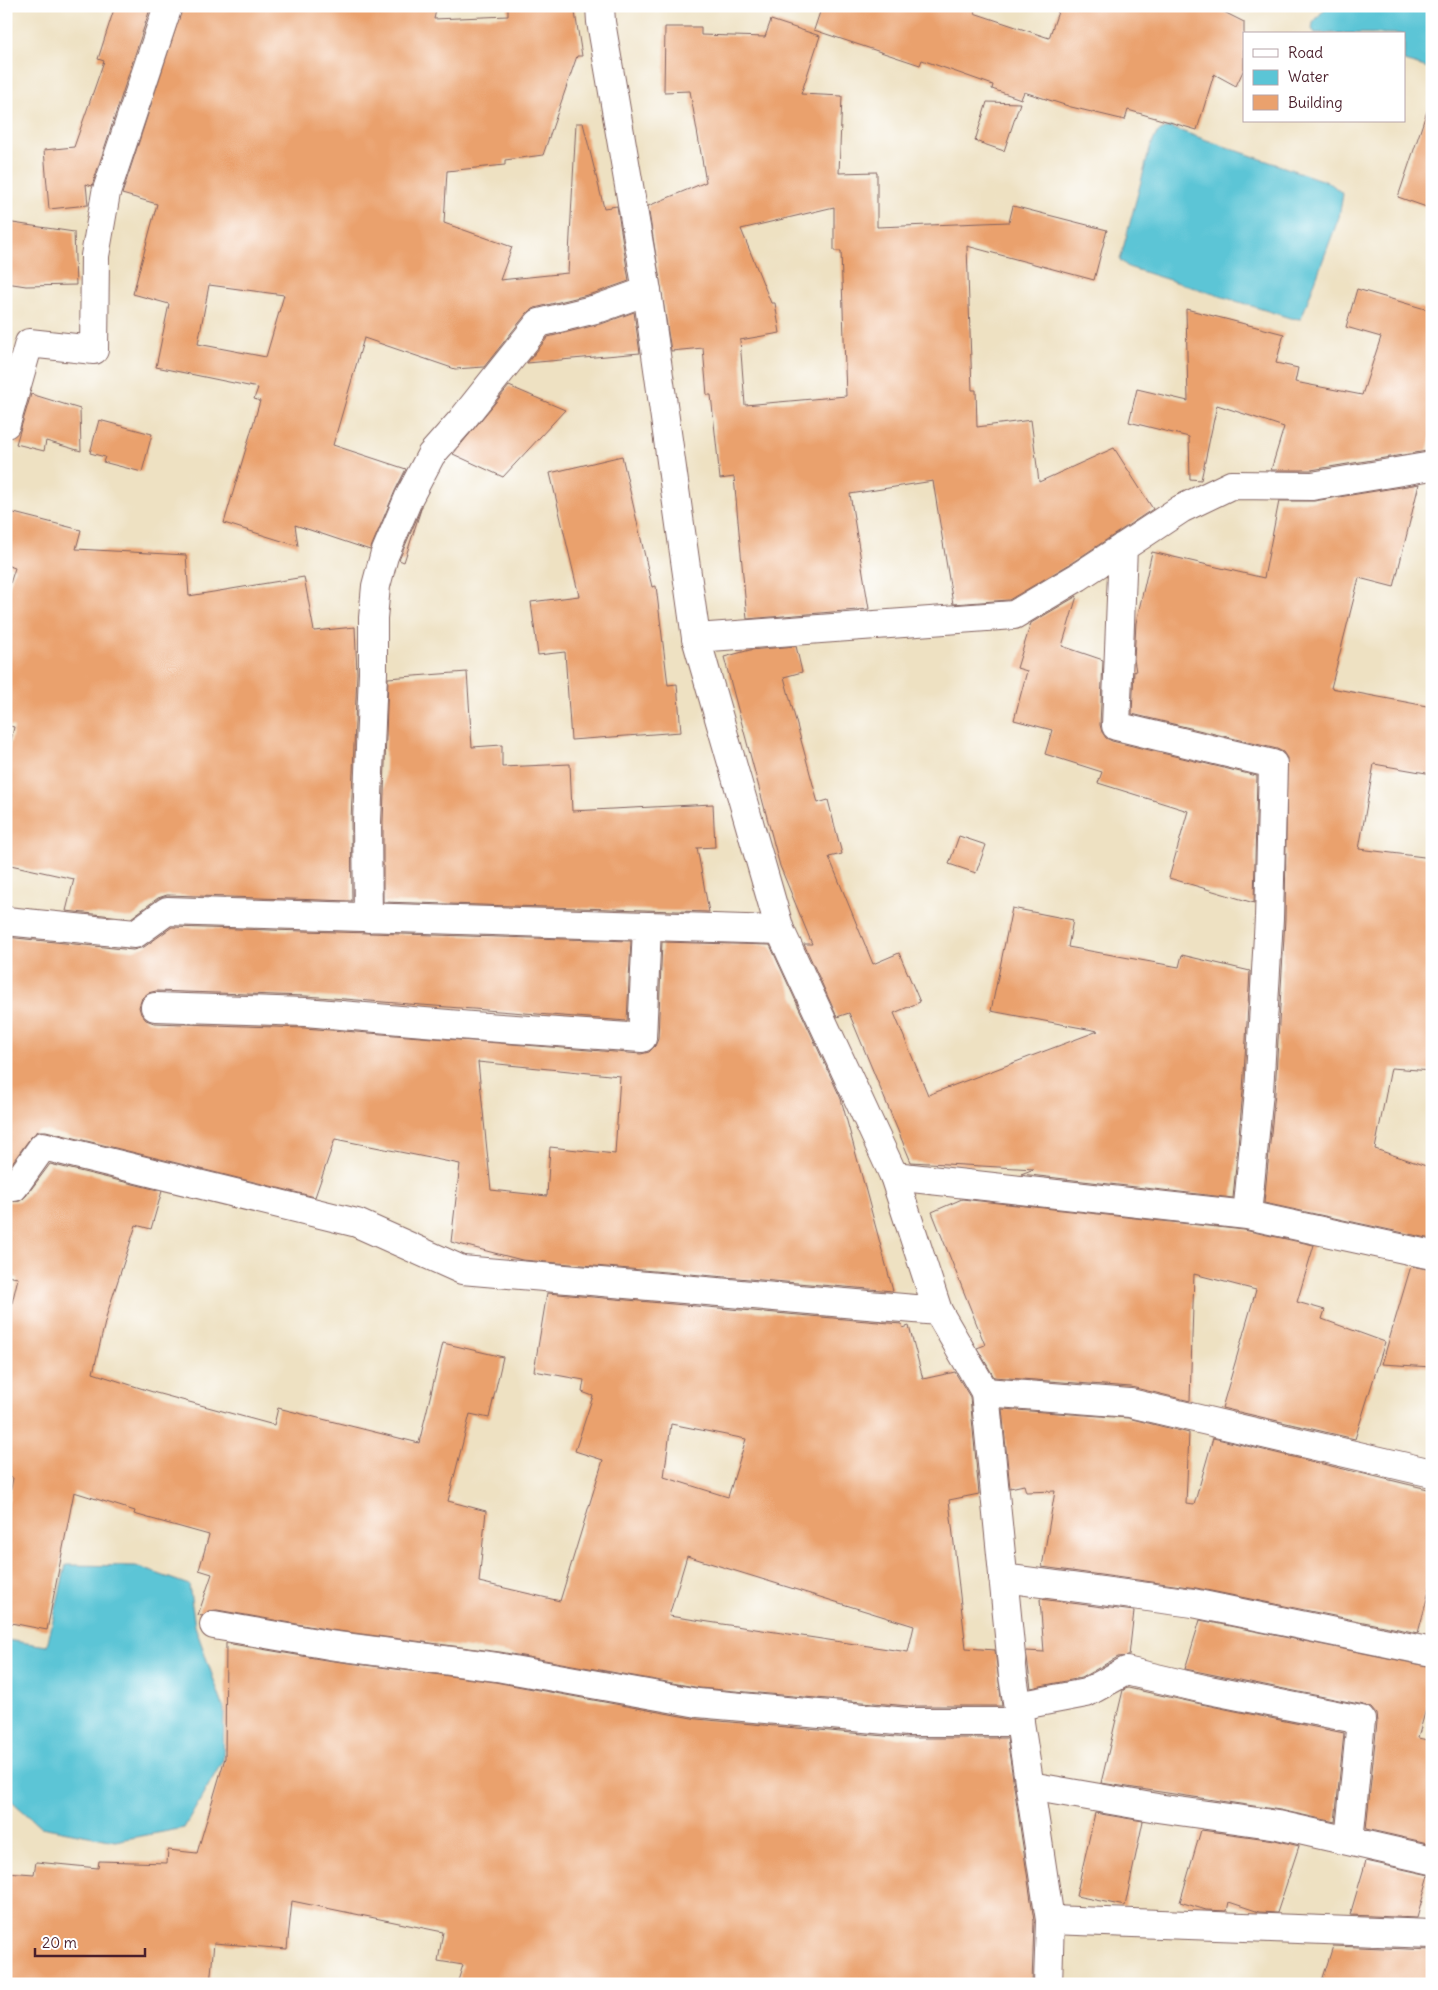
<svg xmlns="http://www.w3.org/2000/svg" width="1438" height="1990" font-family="Delius,sans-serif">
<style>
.water{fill:#5bc5d6;stroke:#527280}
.building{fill:#eaa16d;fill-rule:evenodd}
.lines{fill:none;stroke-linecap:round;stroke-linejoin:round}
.minor-casing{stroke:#836360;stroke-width:30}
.major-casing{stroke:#836360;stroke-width:30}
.minor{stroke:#fff;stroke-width:28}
.major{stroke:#fff;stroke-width:28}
</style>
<rect width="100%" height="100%" fill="#fff"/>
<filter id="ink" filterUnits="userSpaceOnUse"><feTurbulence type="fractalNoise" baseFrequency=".02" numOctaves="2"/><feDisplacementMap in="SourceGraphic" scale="10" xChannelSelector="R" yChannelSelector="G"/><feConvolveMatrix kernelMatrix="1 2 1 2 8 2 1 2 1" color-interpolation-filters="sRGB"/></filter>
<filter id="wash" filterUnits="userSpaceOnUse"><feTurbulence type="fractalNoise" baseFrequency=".0096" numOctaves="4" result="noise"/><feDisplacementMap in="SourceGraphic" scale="20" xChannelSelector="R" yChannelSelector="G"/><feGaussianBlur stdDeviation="1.12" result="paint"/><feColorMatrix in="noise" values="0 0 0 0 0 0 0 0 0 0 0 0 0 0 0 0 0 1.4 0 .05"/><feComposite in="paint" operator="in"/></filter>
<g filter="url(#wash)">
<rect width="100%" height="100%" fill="#eee1c2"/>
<path class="water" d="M 1327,6 L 1432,6 L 1432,69 L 1404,61 L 1404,34 L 1315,33 L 1312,29 L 1313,23 Z
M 1169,127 L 1330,183 L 1343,194 L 1339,217 L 1301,319 L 1290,318 L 1128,267 L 1120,260 L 1150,148 L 1157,133 Z
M 66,1565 L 136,1566 L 189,1585 L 195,1626 L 224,1709 L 223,1760 L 184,1828 L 115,1841 L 41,1827 L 6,1796 L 6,1640 L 47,1646 Z"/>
<g id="blocks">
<path class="building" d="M 115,6 L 151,6 L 92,186 L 86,184 L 88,205 L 49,209 L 44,150 L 74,147 L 104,61 L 98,59 Z
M 183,6 L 437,6 L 434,19 L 508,16 L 508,6 L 574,6 L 582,56 L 577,56 L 543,155 L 505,160 L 505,165 L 447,171 L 444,223 L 512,247 L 500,280 L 568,273 L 576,123 L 583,123 L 604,208 L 617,206 L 629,281 L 595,293 L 535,308 L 527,313 L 484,367 L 455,369 L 364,338 L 333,445 L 406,469 L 395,491 L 370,550 L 295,525 L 298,546 L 224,523 L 260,401 L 254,399 L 258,388 L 156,367 L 169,304 L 133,294 L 157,204 L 122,194 ZM 209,285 L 284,295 L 266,357 L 198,344 Z
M 822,6 L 976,6 L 974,13 L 1049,38 L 1060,6 L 1212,6 L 1244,22 L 1244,69 L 1236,86 L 1214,74 L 1197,130 L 1128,110 L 1125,120 L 1071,107 L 1024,92 L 1021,99 L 992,89 L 993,85 L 922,60 L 920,65 L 814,30 Z
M 771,20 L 820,36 L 801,94 L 842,96 L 839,173 L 877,172 L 877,227 L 1009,222 L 1013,206 L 1107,230 L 1094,280 L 967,246 L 972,390 L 976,390 L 977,427 L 1031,420 L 1039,482 L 1114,448 L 1153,509 L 1070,564 L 1009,600 L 953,604 L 933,481 L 850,494 L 869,609 L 747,619 L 734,477 L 720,479 L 711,395 L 707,395 L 703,348 L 671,351 L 648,206 L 706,182 L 690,91 L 664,92 L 665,27 L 701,27 L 701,35 L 765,37 ZM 834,207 L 834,251 L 841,251 L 846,396 L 745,405 L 740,340 L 780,333 L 775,303 L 771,303 L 741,229 Z
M 987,102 L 1020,103 L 1004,151 L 975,141 Z
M 1427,111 L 1432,112 L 1432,209 L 1398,197 Z
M 6,222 L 74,232 L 76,285 L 26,286 L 6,283 Z
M 1357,289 L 1432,311 L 1432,432 L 1427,451 L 1311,470 L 1271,470 L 1284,427 L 1217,405 L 1201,480 L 1190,479 L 1189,437 L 1129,422 L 1137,389 L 1188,401 L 1186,309 L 1284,334 L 1276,363 L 1298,368 L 1295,382 L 1362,395 L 1381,337 L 1346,327 Z
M 634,312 L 640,353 L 527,363 L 548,337 L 604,323 Z
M 509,386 L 565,410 L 503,477 L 453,454 Z
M 31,394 L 80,409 L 81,451 L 46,441 L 44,451 L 16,444 Z
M 99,420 L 152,434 L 142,472 L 103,462 L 105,457 L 90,453 Z
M 622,456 L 652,587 L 656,586 L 668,685 L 677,684 L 681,732 L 571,740 L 565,652 L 538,655 L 531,602 L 579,596 L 550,473 Z
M 1419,484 L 1394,587 L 1359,578 L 1331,688 L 1432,707 L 1432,774 L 1374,764 L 1359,849 L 1432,858 L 1432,1071 L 1391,1068 L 1375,1149 L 1432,1168 L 1432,1239 L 1264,1203 L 1275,1093 L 1285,919 L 1287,758 L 1283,752 L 1277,749 L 1132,714 L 1134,671 L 1136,672 L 1134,659 L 1136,623 L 1152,552 L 1264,578 L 1279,501 L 1314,501 Z
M 422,506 L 404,562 L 399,560 Z
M 6,511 L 81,530 L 76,549 L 186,555 L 189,596 L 304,577 L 314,631 L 355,627 L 357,673 L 351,821 L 352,901 L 167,895 L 158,898 L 131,918 L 66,911 L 74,879 L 6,864 L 6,763 L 14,727 L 6,725 L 6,596 L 15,568 L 6,565 Z
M 1077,596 L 1062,646 L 1103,660 L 1100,725 L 1102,732 L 1106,738 L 1112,741 L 1257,776 L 1254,903 L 1169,878 L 1188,811 L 1098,783 L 1102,772 L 1045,754 L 1052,730 L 1014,720 L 1027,671 L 1017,668 L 1031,623 Z
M 796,646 L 802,672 L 784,677 L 818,803 L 828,800 L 842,854 L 829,857 L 873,964 L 899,953 L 920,1002 L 894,1013 L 928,1095 L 1098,1031 L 991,1011 L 1012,908 L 1073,920 L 1068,947 L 1179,967 L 1182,955 L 1250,971 L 1243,1091 L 1233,1198 L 1021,1174 L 1034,1169 L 911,1162 L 849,1013 L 837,1017 L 804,944 L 812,944 L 780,866 L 724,657 L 750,650 Z
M 467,672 L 472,747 L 502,745 L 502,767 L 570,764 L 572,811 L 713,804 L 715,847 L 697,848 L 709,912 L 383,902 L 383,822 L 388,678 Z
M 959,836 L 986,845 L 976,873 L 949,864 Z
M 172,927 L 631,941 L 627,1021 L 306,996 L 156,991 L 148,993 L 142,998 L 139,1007 L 141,1014 L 146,1020 L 154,1023 L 304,1028 L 641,1054 L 649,1052 L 655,1046 L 658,1039 L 662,942 L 770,945 L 841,1099 L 893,1291 L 522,1260 L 451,1242 L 460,1164 L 335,1139 L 315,1197 L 46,1131 L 38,1131 L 31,1137 L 6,1171 L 6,937 L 133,950 L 144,947 ZM 478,1062 L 620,1076 L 615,1154 L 550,1147 L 547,1196 L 491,1190 Z
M 50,1164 L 162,1191 L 151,1229 L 136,1225 L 107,1314 L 93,1373 L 156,1393 L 274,1425 L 278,1408 L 419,1443 L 443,1343 L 503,1357 L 489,1418 L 470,1414 L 448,1501 L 486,1511 L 479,1582 L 560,1601 L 603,1460 L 575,1451 L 593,1396 L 582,1392 L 584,1380 L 534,1371 L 547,1293 L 901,1324 L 903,1328 L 909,1326 L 923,1379 L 955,1372 L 970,1397 L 979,1494 L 949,1500 L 966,1648 L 995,1650 L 1002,1706 L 909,1706 L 700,1688 L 500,1652 L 331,1630 L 217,1610 L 208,1611 L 202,1616 L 198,1615 L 212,1574 L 199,1570 L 209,1535 L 134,1514 L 135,1511 L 74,1492 L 47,1630 L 6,1622 L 6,1515 L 13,1478 L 6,1476 L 6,1328 L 18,1278 L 6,1276 L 6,1202 L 20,1201 L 26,1196 ZM 671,1424 L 746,1439 L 728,1497 L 664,1477 ZM 687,1556 L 914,1626 L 908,1652 L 669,1616 Z
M 962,1199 L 1244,1230 L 1314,1245 L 1297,1302 L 1325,1310 L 1322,1319 L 1385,1342 L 1355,1439 L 1222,1408 L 1256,1290 L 1194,1274 L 1190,1401 L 1131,1387 L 994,1377 L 977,1348 L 985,1345 L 932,1212 Z
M 1411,1266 L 1432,1270 L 1432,1367 L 1382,1364 Z
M 1002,1409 L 1128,1418 L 1189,1433 L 1186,1504 L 1194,1505 L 1213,1438 L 1432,1490 L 1432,1580 L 1418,1633 L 1196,1588 L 1042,1567 L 1055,1491 L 1026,1492 L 1024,1485 L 1010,1488 Z
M 1040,1599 L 1134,1611 L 1129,1656 L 1118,1657 L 1081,1678 L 1031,1688 L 1026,1651 L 1044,1652 Z
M 1200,1620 L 1432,1667 L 1432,1687 L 1418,1738 L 1432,1741 L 1432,1844 L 1366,1829 L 1377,1722 L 1376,1714 L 1371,1708 L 1364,1705 L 1185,1669 Z
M 226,1643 L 326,1660 L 495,1682 L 697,1719 L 907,1738 L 1007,1738 L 1034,1921 L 1032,1984 L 457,1984 L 463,1965 L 438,1961 L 443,1932 L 292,1901 L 287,1949 L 214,1943 L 210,1984 L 6,1984 L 6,1872 L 34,1874 L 36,1862 L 98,1868 L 99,1861 L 167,1863 L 168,1850 L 197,1853 L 225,1758 Z
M 1128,1688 L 1201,1704 L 1344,1733 L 1335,1822 L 1280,1810 L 1101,1783 L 1123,1690 Z
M 1095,1813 L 1143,1821 L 1125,1906 L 1076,1896 Z
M 1201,1830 L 1275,1840 L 1299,1846 L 1277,1913 L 1259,1912 L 1229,1902 L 1227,1911 L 1206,1910 L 1180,1902 Z
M 1366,1861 L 1429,1875 L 1417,1918 L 1350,1915 Z
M 1333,1946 L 1432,1950 L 1432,1984 L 1321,1984 Z"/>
</g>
</g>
<g filter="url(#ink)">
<use href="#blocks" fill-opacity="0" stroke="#836360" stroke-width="1"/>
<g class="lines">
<g class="minor-casing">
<path id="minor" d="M 6,424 L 29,343 L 94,350 L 95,256 L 106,193 L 168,6
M 1123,547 L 1116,726 L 1273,764 L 1269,918 L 1259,1092 L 1247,1215
M 696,638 L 1014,615 L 1078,577 L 1181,509 L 1231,485 L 1312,486 L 1432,466
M 368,918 L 367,822 L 373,673 L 373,618 L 376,586 L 384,556 L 409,497 L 431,455 L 461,421 L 539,323 L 600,308 L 647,291
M 6,921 L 135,934 L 167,911 L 780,930
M 155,1007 L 305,1012 L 472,1026 L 642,1038 L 647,927
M 894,1176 L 1247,1215 L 1432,1255
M 6,1186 L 14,1187 L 43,1146 L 357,1223 L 462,1270 L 938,1311
M 985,1392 L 1130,1403 L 1432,1473
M 1003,1578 L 1193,1603 L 1432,1652
M 214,1625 L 329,1645 L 497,1667 L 698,1703 L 908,1722 L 1020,1722
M 1018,1706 L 1086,1693 L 1126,1671 L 1204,1689 L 1361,1720 L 1349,1841
M 1030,1786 L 1157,1808 L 1278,1825 L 1432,1860
M 1050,1920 L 1432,1934"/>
</g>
<g class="major-casing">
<path id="major" d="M 600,6 L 601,22 L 647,291 L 696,638 L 780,930 L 894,1176 L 938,1311 L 985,1392 L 1013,1676 L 1050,1920 L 1048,1984"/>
</g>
<use href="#minor" class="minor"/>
<use href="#major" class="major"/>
</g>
</g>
<rect width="1438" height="1990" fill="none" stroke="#fff" stroke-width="25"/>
<rect x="1243" y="32" width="162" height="90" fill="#ffffff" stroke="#b7a5aa"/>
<rect x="1253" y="49" width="25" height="8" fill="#ffffff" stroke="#b7a5aa"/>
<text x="1288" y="58" font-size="15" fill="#4a1f2b">Road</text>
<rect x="1253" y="70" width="25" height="15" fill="#5bc5d6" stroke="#b7a5aa"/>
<text x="1288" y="82" font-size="15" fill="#4a1f2b">Water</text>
<rect x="1253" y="95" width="25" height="15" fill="#eaa16d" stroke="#b7a5aa"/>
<text x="1288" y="108" font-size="15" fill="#4a1f2b">Building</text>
<path d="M35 1948v8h110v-8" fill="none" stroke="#4a1f2b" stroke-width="2.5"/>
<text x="42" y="1948" font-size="15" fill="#4a1f2b" stroke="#ffffff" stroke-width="4" paint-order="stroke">20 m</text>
</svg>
